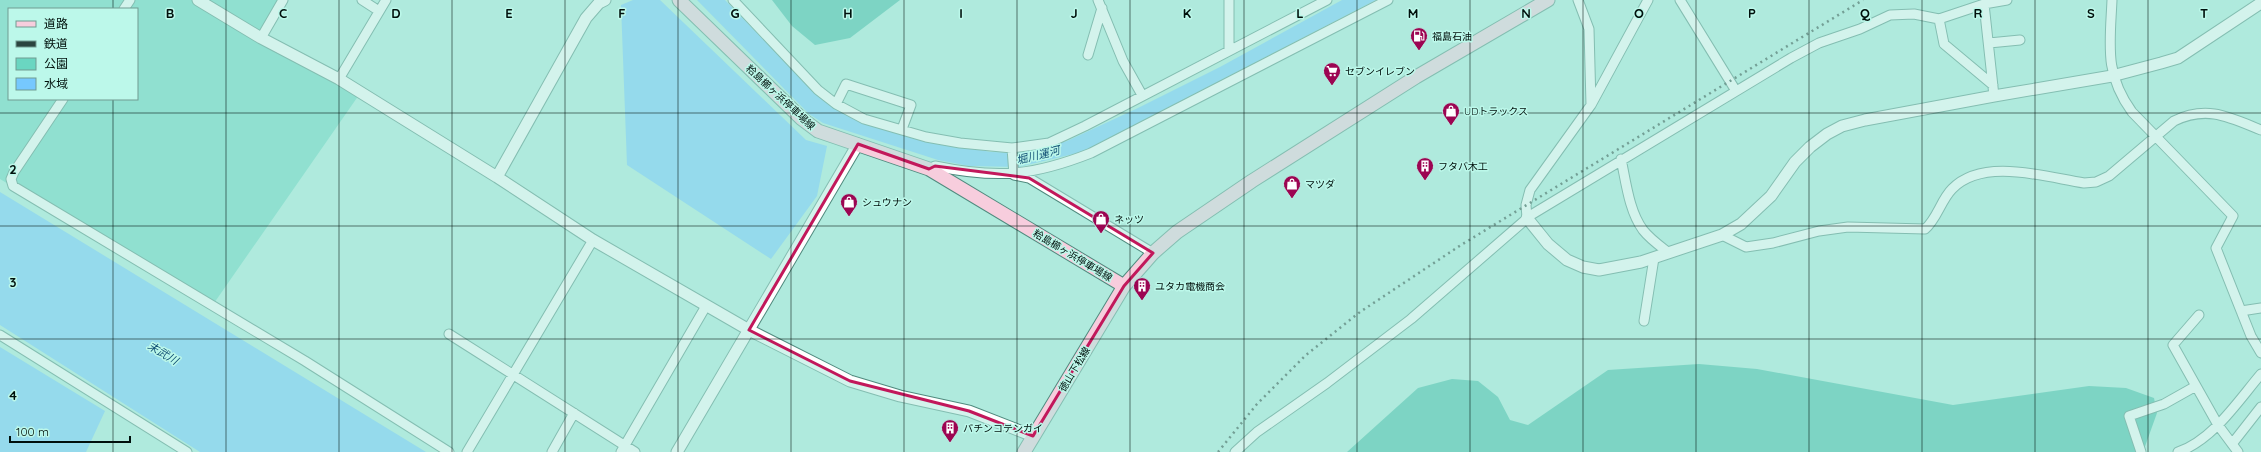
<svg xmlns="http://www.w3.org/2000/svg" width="2261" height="452" font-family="Quicksand,'Noto Sans JP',sans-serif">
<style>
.green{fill:#6ad6c1;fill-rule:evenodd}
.forest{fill:#41bba6}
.water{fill:#76c8fe}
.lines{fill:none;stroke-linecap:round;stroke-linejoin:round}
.minor-casing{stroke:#508a7e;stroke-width:11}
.tertiary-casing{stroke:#508a7e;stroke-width:13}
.secondary-casing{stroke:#508a7e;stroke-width:15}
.minor{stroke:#fff;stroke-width:9}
.tertiary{stroke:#fff;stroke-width:11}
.secondary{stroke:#f7cddd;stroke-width:13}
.rail{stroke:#2b453f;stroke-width:2.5;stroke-dasharray:2 4;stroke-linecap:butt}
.marked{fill:none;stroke:#c2185b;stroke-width:3;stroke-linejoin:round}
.grid{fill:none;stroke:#00100c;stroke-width:1;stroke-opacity:0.55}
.labels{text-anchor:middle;stroke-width:3;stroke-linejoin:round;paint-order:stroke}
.poi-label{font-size:10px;fill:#00100c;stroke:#bcf8ea;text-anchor:start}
.street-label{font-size:10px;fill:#00100c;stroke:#bcf8ea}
.water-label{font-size:11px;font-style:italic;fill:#145276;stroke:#bcf8ea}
.grid-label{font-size:13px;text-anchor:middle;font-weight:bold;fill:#00100c;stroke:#bcf8ea;stroke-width:3;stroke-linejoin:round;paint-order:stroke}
</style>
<rect width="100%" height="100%" fill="#afeadd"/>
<path class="green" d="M 0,0 L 283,0 L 261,38 L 361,92 L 212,306 L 0,179 ZM 9,9 L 137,9 L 137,99 L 9,99 Z"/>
<path class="forest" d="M 772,0 L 900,0 L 850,38 L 815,45 L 792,26 Z
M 1699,364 L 1757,369 L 1953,405 L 2089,386 L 2126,388 L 2154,398 L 2157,413 L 2143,452 L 1347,452 L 1418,388 L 1452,379 L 1478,381 L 1498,397 L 1510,420 L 1528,425 L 1608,370 Z"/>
<path class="water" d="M 633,0 L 660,0 L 806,140 L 827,146 L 817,196 L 771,259 L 627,165 L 621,5 Z
M 697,0 L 725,0 L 817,95 L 839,110 L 933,142 L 991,152 L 1019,153 L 1067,141 L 1138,108 L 1220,67 L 1342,0 L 1376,0 L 1082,152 L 1018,167 L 969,166 L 938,160 L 823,123 L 809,114 Z
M 0,192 L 426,452 L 200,452 L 0,325 Z
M 0,347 L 105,411 L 86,452 L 0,452 Z"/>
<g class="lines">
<g class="minor-casing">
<path id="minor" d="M 362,0 L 379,11
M 733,0 L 818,90 L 836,104 L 864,119 L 926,137 L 960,143 L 1012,148 L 1049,143 L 1085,126 L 1327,0
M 1098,0 L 1123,61 L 1142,95
M 1229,0 L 1229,50
M 1578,0 L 1589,29 L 1591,105
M 1680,0 L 1736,91
M 2112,0 C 2110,45 2104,73 2132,112 L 2233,216 L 2216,248 L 2251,336 L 2261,353
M 1984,4 L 1994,96
M 124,9 L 130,0
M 1939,19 L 1944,44 L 1993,85
M 261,38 L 283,0
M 1989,43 L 2020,40
M 1088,55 L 1102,8
M 339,79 L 386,0
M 63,99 L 14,172 L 11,179 L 13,186 L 305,361 L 449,452
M 836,104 L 846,84 L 911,105 L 902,129
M 1012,148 L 1014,175 L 1029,178 L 1153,253
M 1621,159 C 1626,182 1629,211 1643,230 C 1650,239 1660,246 1669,253
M 929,169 L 935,166 C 997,179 1033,176 1091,153 L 1388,0
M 1527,218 L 1526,205 L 1530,190 L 1591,105 L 1648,0
M 1722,235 L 1746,247 L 1773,243 L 1819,231 L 1848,227 L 1925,229 C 1937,219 1941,200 1952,189 C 1983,157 2045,177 2084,183 L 2096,182 L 2109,176 L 2174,121 C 2207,105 2229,117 2261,130
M 2241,311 L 2261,308
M 2199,315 L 2173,345 L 2218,425 L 2238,452
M 1644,321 L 1654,258
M 449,334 L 635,452
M 0,335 L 187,452
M 2232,444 L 2261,407
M 467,452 L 593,240
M 552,452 L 574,413
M 621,452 L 706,306
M 1235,452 L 1257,432 L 1327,383 L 1411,319 L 1531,215 L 1791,58 L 1819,43 L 1860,29 L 1890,15 L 1914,14 L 1939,19 L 1984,4 L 2007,0
M 2141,452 L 2129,416 L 2164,404 L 2196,386
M 2178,452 C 2213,440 2238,401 2261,374"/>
</g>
<g class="tertiary-casing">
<path id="tertiary" d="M 198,0 L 261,38 L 339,79 L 497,177 L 593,240 L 749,330 L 850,381 L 900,396 L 969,411 L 1033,436
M 497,177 L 586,18 L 599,3 L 605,0
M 1527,218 L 1548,244 L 1567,260 L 1583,267 L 1599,270 L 1641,262 L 1722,235 L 1741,224 L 1771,196 L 1795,162 L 1810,147 L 1827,134 L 1842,126 L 1865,120 L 1994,96 L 2112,76 L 2161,63 L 2178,58 L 2261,3
M 677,452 L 858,144"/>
</g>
<g class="secondary-casing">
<path id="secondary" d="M 679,0 L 802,119 L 818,131 L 929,169 L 1124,286
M 1024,452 L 1124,286 L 1153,253 L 1177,232 L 1252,181 L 1416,77 L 1548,0"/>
</g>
<use href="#minor" class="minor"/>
<use href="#tertiary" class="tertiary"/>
<use href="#secondary" class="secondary"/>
<path class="rail" d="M 1218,452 L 1257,404 L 1306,355 L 1360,312 L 1461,245 L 1863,0"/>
</g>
<path d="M0 0H2261V452H0ZM 858,144 L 929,169 L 935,166 L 1029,178 L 1153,253 L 1124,286 L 1033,436 L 969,411 L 850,381 L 749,330 Z" fill="#afeadd" fill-opacity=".55" fill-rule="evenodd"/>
<path class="marked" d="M 858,144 L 929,169 L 935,166 L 1029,178 L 1153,253 L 1124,286 L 1033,436 L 969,411 L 850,381 L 749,330 Z"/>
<path class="grid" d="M 113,0 L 113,9M 226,0 L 226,452M 339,0 L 339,452M 452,0 L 452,452M 565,0 L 565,452M 678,0 L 678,452M 791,0 L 791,452M 904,0 L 904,452M 1017,0 L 1017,452M 1130,0 L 1130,452M 1244,0 L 1244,452M 1357,0 L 1357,452M 1470,0 L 1470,452M 1583,0 L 1583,452M 1696,0 L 1696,452M 1809,0 L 1809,452M 1922,0 L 1922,452M 2035,0 L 2035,452M 2148,0 L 2148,452M 113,99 L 113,452M 0,113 L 2261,113M 0,226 L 2261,226M 0,339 L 2261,339"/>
<defs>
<g id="fuel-pin" transform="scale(0.9)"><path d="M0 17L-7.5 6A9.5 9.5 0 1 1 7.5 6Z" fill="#9c0552" stroke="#bcf8ea"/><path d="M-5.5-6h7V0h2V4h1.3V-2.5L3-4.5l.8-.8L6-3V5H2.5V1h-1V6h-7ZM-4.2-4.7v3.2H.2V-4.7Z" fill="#fff"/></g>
<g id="supermarket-pin" transform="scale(0.9)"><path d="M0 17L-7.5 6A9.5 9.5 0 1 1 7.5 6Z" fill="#9c0552" stroke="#bcf8ea"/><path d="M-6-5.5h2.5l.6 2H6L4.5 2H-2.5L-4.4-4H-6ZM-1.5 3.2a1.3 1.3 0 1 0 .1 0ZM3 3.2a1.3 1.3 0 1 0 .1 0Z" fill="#fff"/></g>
<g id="shop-pin" transform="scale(0.9)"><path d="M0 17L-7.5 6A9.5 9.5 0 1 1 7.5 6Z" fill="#9c0552" stroke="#bcf8ea"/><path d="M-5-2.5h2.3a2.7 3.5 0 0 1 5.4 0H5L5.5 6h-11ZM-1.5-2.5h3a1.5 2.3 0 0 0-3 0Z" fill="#fff"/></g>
<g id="building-pin" transform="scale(0.9)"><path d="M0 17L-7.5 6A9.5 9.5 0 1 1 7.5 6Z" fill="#9c0552" stroke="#bcf8ea"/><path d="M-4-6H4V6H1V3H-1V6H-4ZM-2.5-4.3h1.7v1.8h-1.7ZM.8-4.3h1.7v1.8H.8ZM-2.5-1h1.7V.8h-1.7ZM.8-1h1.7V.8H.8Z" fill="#fff"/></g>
</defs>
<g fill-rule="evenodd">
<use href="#fuel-pin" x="1419" y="36"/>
<use href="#supermarket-pin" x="1332" y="71"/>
<use href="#shop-pin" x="1451" y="111"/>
<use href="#building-pin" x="1425" y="166"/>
<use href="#shop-pin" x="1292" y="184"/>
<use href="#shop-pin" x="849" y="202"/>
<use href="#shop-pin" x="1101" y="219"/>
<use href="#building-pin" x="1142" y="286"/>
<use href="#building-pin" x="950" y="428"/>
</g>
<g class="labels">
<g class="poi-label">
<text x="1432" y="40">福島石油</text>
<text x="1345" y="75">セブンイレブン</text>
<text x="1464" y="115">UDトラックス</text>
<text x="1438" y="170">フタバ木工</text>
<text x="1305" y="188">マツダ</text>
<text x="862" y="206">シュウナン</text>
<text x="1114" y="223">ネッツ</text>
<text x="1155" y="290">ユタカ電機商会</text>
<text x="963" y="432">パチンコテンガイ</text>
</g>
<g class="street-label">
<text transform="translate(781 97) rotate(43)" y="4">粭島櫛ヶ浜停車場線</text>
<text transform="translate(1073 255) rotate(31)" y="4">粭島櫛ヶ浜停車場線</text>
<text transform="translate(1074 369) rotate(-59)" y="4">徳山下松線</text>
</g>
<g class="water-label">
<text transform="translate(1038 155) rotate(-14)" y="4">堀川運河</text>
<text transform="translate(163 353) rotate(31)" y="4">末武川</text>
</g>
</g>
<g class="grid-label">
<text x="170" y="18">B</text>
<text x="283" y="18">C</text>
<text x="396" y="18">D</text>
<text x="509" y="18">E</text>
<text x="622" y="18">F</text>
<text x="735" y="18">G</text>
<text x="848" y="18">H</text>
<text x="961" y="18">I</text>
<text x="1074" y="18">J</text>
<text x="1187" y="18">K</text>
<text x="1300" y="18">L</text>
<text x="1413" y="18">M</text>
<text x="1526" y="18">N</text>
<text x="1639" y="18">O</text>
<text x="1752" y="18">P</text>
<text x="1865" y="18">Q</text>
<text x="1978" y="18">R</text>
<text x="2091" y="18">S</text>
<text x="2204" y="18">T</text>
<text x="13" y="174">2</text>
<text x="13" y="287">3</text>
<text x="13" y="400">4</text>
</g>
<rect x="8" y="8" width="130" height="92" fill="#bcf8ea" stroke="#719b91"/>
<rect x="16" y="21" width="20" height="6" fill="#f7cddd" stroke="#719b91"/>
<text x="44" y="28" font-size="12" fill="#00100c">道路</text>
<rect x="16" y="41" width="20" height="6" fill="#2b453f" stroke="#719b91"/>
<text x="44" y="48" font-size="12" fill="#00100c">鉄道</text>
<rect x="16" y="58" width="20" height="12" fill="#6ad6c1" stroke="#719b91"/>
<text x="44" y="68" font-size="12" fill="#00100c">公園</text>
<rect x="16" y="78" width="20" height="12" fill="#76c8fe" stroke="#719b91"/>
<text x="44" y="88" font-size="12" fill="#00100c">水域</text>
<path d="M10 436v6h120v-6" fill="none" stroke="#00100c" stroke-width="2"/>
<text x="16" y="436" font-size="12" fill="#00100c" stroke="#bcf8ea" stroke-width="3" paint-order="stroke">100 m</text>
</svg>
